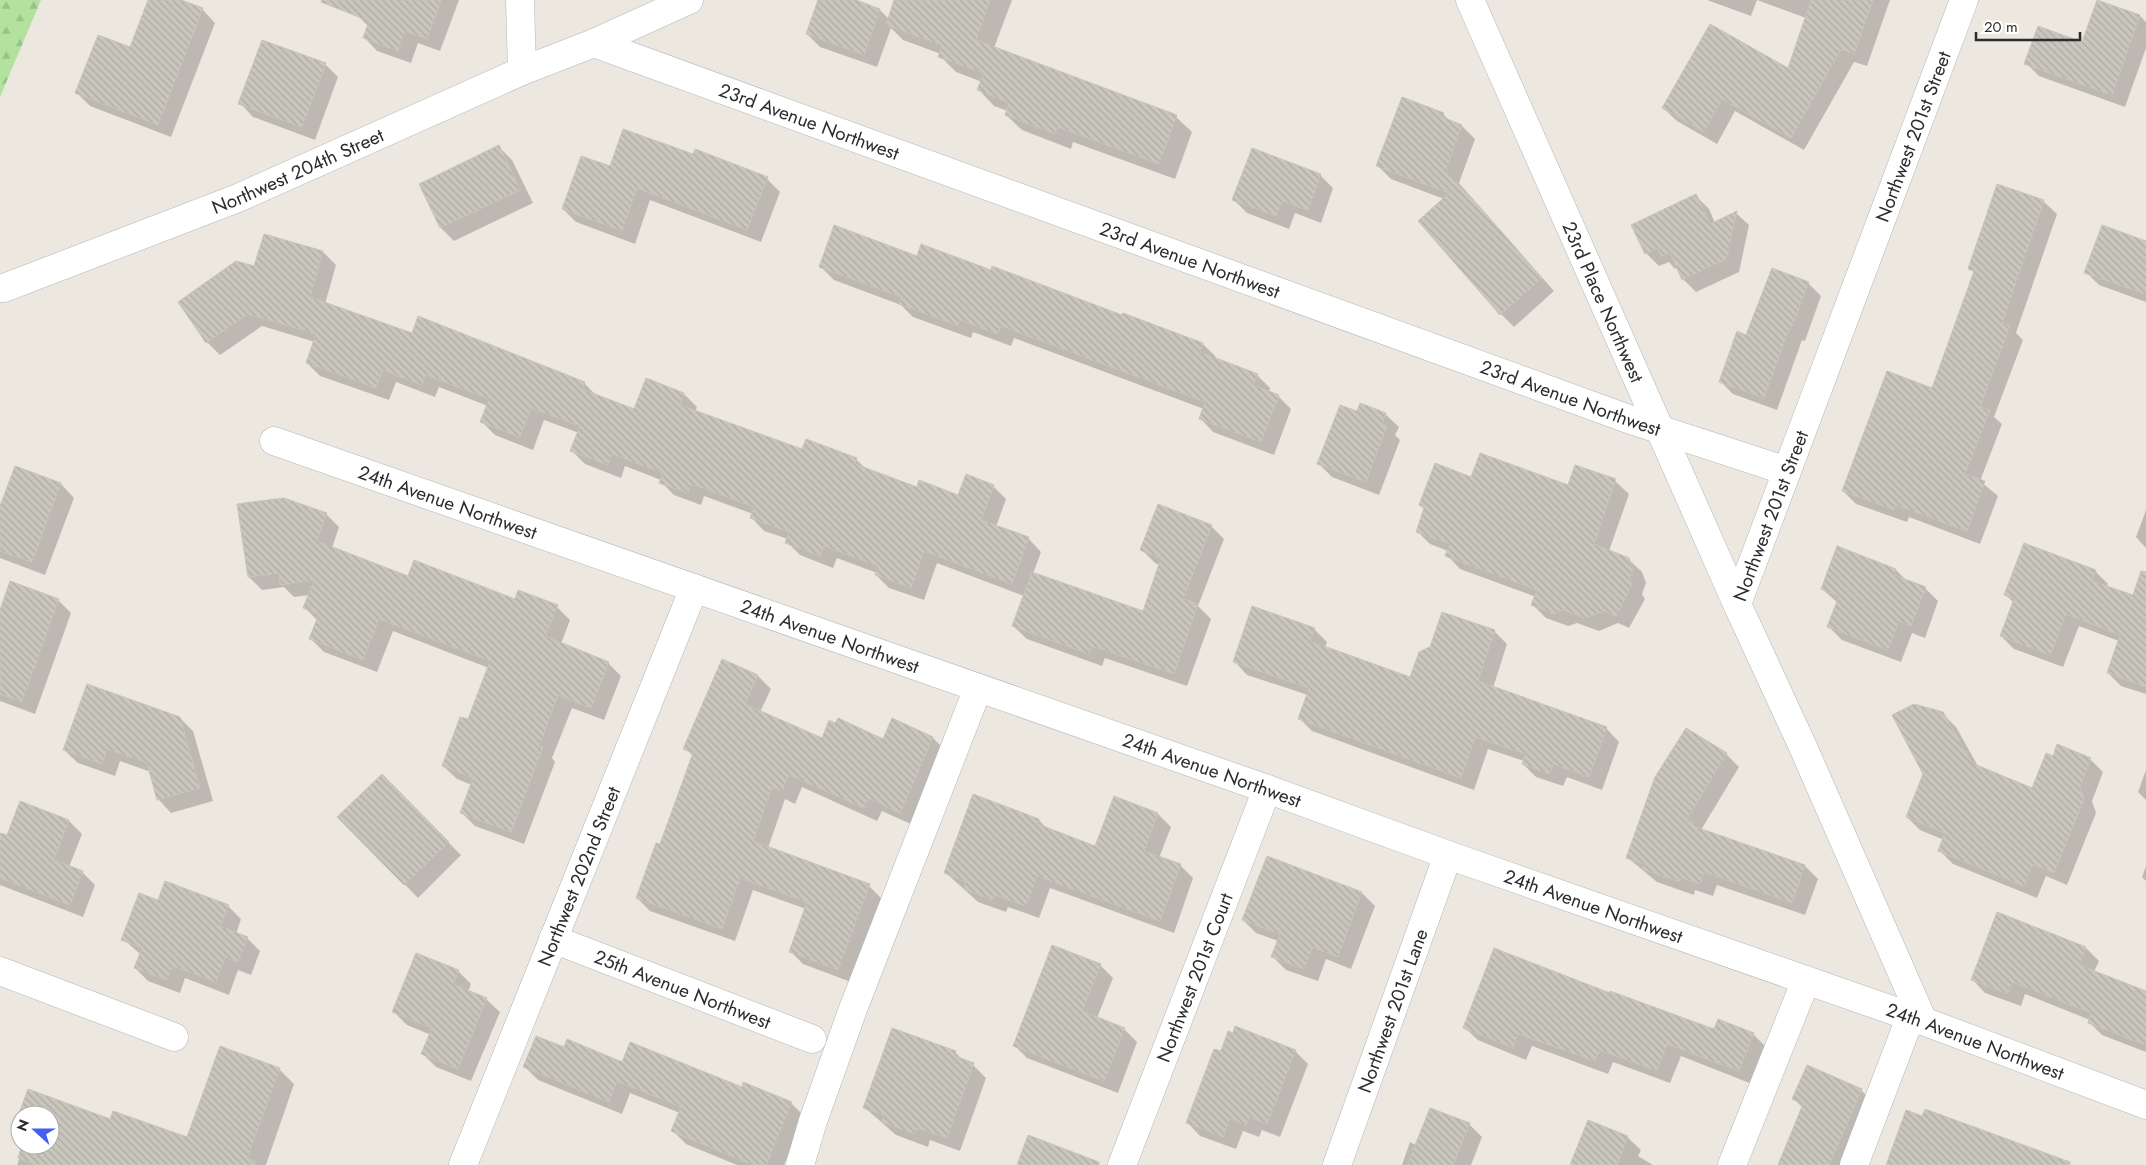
<svg xmlns="http://www.w3.org/2000/svg" width="2146" height="1165" font-family="Jost,sans-serif">
<style>
.forest{fill:url(#forest-firs)}
.shadow{fill:#0003}
.building{fill:url(#building-back-hatch);stroke:#c9c4b8}
.lines{fill:none;stroke-linecap:round;stroke-linejoin:round}
.minor-casing{stroke:#b2b4bf;stroke-width:29}
.minor{stroke:#fff;stroke-width:28}
.labels{text-anchor:middle;stroke-width:4.5;stroke-linejoin:round;paint-order:stroke}
.street-label{font-size:19px;fill:#2c2c2c;stroke:#fff}
</style>
<defs>
<pattern id="forest-firs" width="22" height="20" patternUnits="userSpaceOnUse" patternTransform="scale(1.25)"><rect width="22" height="20" fill="#b2e29d"/><path d="M5 1l3.5 6h-7zM16 11l3.5 6h-7z" fill="#99c287"/></pattern>
<pattern id="building-back-hatch" width="6" height="6" patternUnits="userSpaceOnUse" patternTransform="scale(1.25)"><rect width="6" height="6" fill="#c9c6bd"/><path d="M-1 5l2 2M0 0l6 6M5-1l2 2" fill="none" stroke="#adaaa3"/></pattern>
</defs>
<rect width="100%" height="100%" fill="#ede8df"/>
<path class="forest" d="M 0,0 L 41,0 L 0,97 Z"/>
<path class="shadow" d="M 150,0 L 178,0 L 202,9 L 215,23 L 171,137 L 90,106 L 77,93 L 130,49 Z
M 363,0 L 459,0 L 440,51 L 418,43 L 411,63 L 377,51 L 364,37 L 368,26 L 357,15 Z
M 819,0 L 852,0 L 880,10 L 889,19 L 896,0 L 1012,0 L 994,48 L 1176,117 L 1192,132 L 1175,179 L 1073,142 L 1071,149 L 1022,130 L 1006,115 L 1008,111 L 994,106 L 979,90 L 982,82 L 956,72 L 940,56 L 941,54 L 903,40 L 891,28 L 877,67 L 820,47 L 807,34 Z
M 1707,0 L 1890,0 L 1867,66 L 1854,62 L 1804,150 L 1735,111 L 1717,144 L 1677,121 L 1663,108 L 1789,70 L 1806,18 L 1757,0 L 1751,16 Z
M 2140,16 L 2146,22 L 2146,48 L 2125,107 L 2039,76 L 2026,63 L 2083,44 Z
M 325,64 L 338,77 L 315,140 L 253,117 L 240,103 Z
M 1443,114 L 1450,121 L 1462,126 L 1475,139 L 1459,183 L 1554,291 L 1514,327 L 1501,314 L 1444,199 L 1391,179 L 1378,166 Z
M 499,147 L 512,160 L 533,203 L 454,241 L 441,228 L 420,184 Z
M 694,156 L 767,179 L 780,192 L 761,242 L 650,200 L 635,244 L 576,222 L 563,209 L 610,168 Z
M 1320,175 L 1333,188 L 1321,223 L 1295,213 L 1289,229 L 1247,213 L 1234,200 Z
M 1696,196 L 1709,209 L 1715,223 L 1736,213 L 1749,225 L 1739,272 L 1696,292 L 1683,279 L 1678,267 L 1675,269 L 1669,262 L 1659,266 L 1646,253 Z
M 2043,201 L 2057,214 L 2016,333 L 2023,340 L 1994,417 L 2002,424 L 1980,481 L 1998,496 L 1980,544 L 1909,517 L 1907,522 L 1856,504 L 1843,491 L 1933,389 L 1975,273 L 1970,268 Z
M 265,235 L 323,252 L 336,265 L 325,304 L 413,335 L 584,383 L 597,396 L 635,410 L 646,380 L 684,394 L 697,407 L 695,412 L 803,451 L 856,459 L 867,470 L 917,488 L 959,496 L 993,486 L 1006,499 L 996,527 L 1028,538 L 1041,552 L 1033,574 L 1144,613 L 1160,565 L 1155,563 L 1142,550 L 1211,526 L 1224,539 L 1198,606 L 1211,619 L 1187,686 L 1105,658 L 1102,666 L 1027,639 L 1013,626 L 1024,596 L 937,563 L 924,600 L 889,588 L 876,575 L 877,573 L 837,558 L 833,568 L 800,555 L 787,542 L 788,539 L 764,531 L 751,517 L 753,514 L 704,496 L 701,505 L 674,495 L 661,482 L 661,480 L 625,466 L 621,478 L 585,464 L 572,451 L 579,433 L 544,420 L 533,450 L 495,435 L 482,422 L 488,406 L 439,387 L 435,397 L 396,382 L 389,400 L 320,376 L 307,363 L 315,342 L 262,326 L 220,355 L 207,342 L 255,268 Z
M 2146,242 L 2146,302 L 2099,285 L 2086,272 Z
M 917,258 L 1123,317 L 1203,344 L 1216,357 L 1215,359 L 1257,375 L 1270,388 L 1269,392 L 1278,396 L 1291,409 L 1274,455 L 1213,432 L 1200,418 L 1204,409 L 1014,338 L 1011,346 L 973,332 L 971,338 L 913,317 L 901,305 L 834,280 L 820,266 Z
M 1808,283 L 1821,296 L 1805,341 L 1802,340 L 1777,410 L 1733,394 L 1720,381 L 1747,336 Z
M 1358,413 L 1385,414 L 1399,427 L 1395,435 L 1400,440 L 1379,495 L 1332,477 L 1319,464 Z
M 15,467 L 61,484 L 74,498 L 45,575 L 0,558 L 0,510 Z
M 1472,479 L 1569,486 L 1615,481 L 1629,494 L 1609,551 L 1628,559 L 1642,572 L 1646,583 L 1642,594 L 1645,599 L 1629,628 L 1618,623 L 1599,631 L 1577,623 L 1568,626 L 1546,618 L 1533,605 L 1536,597 L 1460,569 L 1447,555 L 1448,551 L 1430,544 L 1417,531 L 1425,510 L 1420,505 Z
M 2146,510 L 2146,548 L 2136,537 Z
M 326,514 L 339,527 L 332,548 L 409,578 L 516,600 L 557,607 L 570,620 L 561,644 L 608,663 L 621,676 L 604,720 L 572,708 L 552,758 L 555,762 L 524,844 L 475,826 L 462,813 L 472,785 L 457,779 L 443,766 L 468,721 L 489,668 L 393,631 L 377,672 L 324,652 L 311,639 L 318,621 L 305,608 L 310,595 L 294,597 L 284,587 L 262,590 L 249,577 Z
M 1896,570 L 1907,581 L 1925,588 L 1938,601 L 1925,638 L 1912,633 L 1901,662 L 1842,640 L 1829,627 L 1838,603 L 1822,589 Z
M 2095,571 L 2108,584 L 2107,587 L 2146,600 L 2146,694 L 2121,686 L 2108,673 L 2119,641 L 2079,626 L 2063,667 L 2014,649 L 2001,636 L 2014,603 L 2006,595 Z
M 58,600 L 71,613 L 35,714 L 0,701 L 0,614 Z
M 1314,629 L 1327,642 L 1325,648 L 1411,679 L 1494,631 L 1507,644 L 1493,688 L 1606,728 L 1619,742 L 1602,790 L 1567,777 L 1563,786 L 1536,777 L 1523,764 L 1524,761 L 1488,749 L 1474,790 L 1312,731 L 1299,718 L 1308,695 L 1247,675 L 1234,661 Z
M 758,676 L 771,689 L 760,712 L 822,739 L 884,740 L 933,738 L 946,751 L 913,825 L 882,811 L 877,821 L 802,787 L 795,804 L 785,799 L 768,848 L 869,886 L 882,899 L 851,982 L 803,964 L 790,951 L 806,909 L 753,890 L 735,941 L 650,911 L 637,898 L 661,846 L 693,756 L 685,748 Z
M 1943,714 L 1956,727 L 1979,768 L 2033,789 L 2054,757 L 2090,759 L 2103,772 L 2092,801 L 2096,813 L 2067,885 L 2046,876 L 2037,898 L 1953,864 L 1940,851 L 1944,840 L 1920,830 L 1907,817 L 1925,774 Z
M 180,718 L 193,731 L 213,801 L 171,813 L 158,799 L 151,772 L 120,761 L 115,776 L 78,763 L 64,750 Z
M 1726,754 L 1739,767 L 1701,830 L 1805,866 L 1818,879 L 1805,915 L 1717,885 L 1713,896 L 1695,890 L 1694,895 L 1657,882 L 1628,858 Z
M 2146,770 L 2146,800 L 2138,792 Z
M 382,776 L 461,855 L 418,898 L 339,817 Z
M 974,796 L 1039,820 L 1048,830 L 1096,848 L 1158,814 L 1171,827 L 1159,858 L 1180,865 L 1193,878 L 1174,933 L 1050,888 L 1039,918 L 1008,907 L 1006,912 L 978,902 L 946,873 Z
M 21,803 L 69,821 L 82,834 L 69,867 L 82,872 L 95,885 L 83,917 L 0,885 L 0,834 L 8,837 Z
M 1268,857 L 1362,893 L 1375,906 L 1351,969 L 1326,959 L 1318,981 L 1286,970 L 1272,956 L 1278,941 L 1256,933 L 1243,920 Z
M 2146,866 L 2146,881 L 2142,877 Z
M 228,906 L 241,919 L 236,934 L 247,938 L 260,951 L 251,975 L 238,970 L 229,995 L 185,978 L 180,993 L 148,981 L 135,968 L 140,954 L 123,939 Z
M 1998,914 L 2086,948 L 2099,961 L 2094,972 L 2146,992 L 2146,1052 L 2102,1035 L 2089,1022 L 2090,1020 L 2025,994 L 2021,1006 L 1985,993 L 1972,979 Z
M 1100,965 L 1113,978 L 1097,1018 L 1124,1029 L 1137,1042 L 1118,1093 L 1027,1058 L 1014,1045 Z
M 458,971 L 471,984 L 468,992 L 486,999 L 500,1012 L 471,1081 L 436,1067 L 423,1054 L 431,1035 L 407,1025 L 394,1012 Z
M 1611,995 L 1715,1031 L 1753,1034 L 1766,1047 L 1752,1084 L 1681,1056 L 1670,1083 L 1613,1062 L 1608,1074 L 1532,1046 L 1526,1060 L 1478,1040 L 1464,1027 Z
M 565,1048 L 742,1089 L 791,1103 L 804,1116 L 784,1165 L 737,1165 L 686,1144 L 673,1131 L 680,1113 L 630,1093 L 622,1114 L 538,1080 L 525,1067 Z
M 1295,1051 L 1308,1064 L 1280,1137 L 1262,1130 L 1259,1137 L 1243,1131 L 1236,1149 L 1200,1136 L 1187,1122 Z
M 955,1052 L 964,1061 L 973,1065 L 986,1078 L 960,1151 L 930,1140 L 928,1147 L 896,1135 L 864,1107 Z
M 279,1069 L 294,1084 L 266,1165 L 17,1165 L 24,1145 L 50,1145 L 50,1115 L 20,1115 L 20,1128 L 16,1124 L 29,1090 L 111,1120 L 188,1138 Z
M 1861,1090 L 1874,1103 L 1848,1165 L 1779,1165 L 1803,1108 L 1793,1098 Z
M 1469,1124 L 1482,1137 L 1471,1165 L 1402,1165 L 1410,1142 L 1416,1145 Z
M 1627,1137 L 1641,1150 L 1638,1156 L 1653,1165 L 1572,1165 Z"/>
<path class="building" d="M 148,0 L 181,0 L 203,8 L 158,125 L 75,93 L 98,35 L 130,47 Z
M 322,0 L 441,0 L 427,39 L 405,31 L 398,51 L 363,38 L 369,21 L 321,2 Z
M 818,0 L 856,0 L 880,9 L 864,55 L 806,34 Z
M 894,0 L 990,0 L 976,40 L 1177,115 L 1159,164 L 1057,127 L 1055,134 L 1005,115 L 1009,103 L 977,90 L 984,73 L 938,57 L 942,45 L 886,25 Z
M 1811,0 L 1873,0 L 1854,54 L 1841,49 L 1791,138 L 1722,99 L 1704,132 L 1662,108 L 1710,24 L 1788,68 Z
M 2097,0 L 2140,15 L 2112,95 L 2024,64 L 2038,26 L 2082,42 Z
M 262,40 L 326,63 L 302,127 L 238,104 Z
M 1402,97 L 1444,113 L 1442,117 L 1462,125 L 1446,169 L 1542,278 L 1500,315 L 1418,221 L 1449,193 L 1376,166 Z
M 623,129 L 693,154 L 695,149 L 768,177 L 747,230 L 637,188 L 622,231 L 562,209 L 581,156 L 610,166 Z
M 499,145 L 520,190 L 440,228 L 419,184 Z
M 1252,148 L 1321,174 L 1308,210 L 1282,201 L 1276,216 L 1232,200 Z
M 1997,184 L 2044,200 L 2002,323 L 2010,326 L 1980,407 L 1990,410 L 1965,474 L 1985,481 L 1967,531 L 1896,505 L 1894,510 L 1842,491 L 1887,371 L 1932,388 L 1974,271 L 1968,269 Z
M 1696,194 L 1710,224 L 1737,211 L 1726,259 L 1682,280 L 1670,252 L 1661,256 L 1658,248 L 1645,254 L 1631,225 Z
M 834,225 L 917,256 L 921,244 L 991,270 L 992,266 L 1122,315 L 1123,313 L 1203,343 L 1200,352 L 1258,374 L 1253,385 L 1279,395 L 1261,442 L 1199,419 L 1205,402 L 1001,326 L 997,334 L 960,320 L 958,326 L 899,304 L 901,297 L 819,267 Z
M 2102,225 L 2146,241 L 2146,294 L 2084,273 Z
M 264,234 L 323,251 L 310,297 L 412,333 L 418,316 L 585,382 L 582,389 L 634,409 L 646,378 L 684,393 L 680,405 L 802,449 L 806,439 L 857,458 L 855,464 L 917,487 L 919,480 L 958,495 L 966,474 L 994,485 L 981,520 L 1029,537 L 1012,584 L 924,551 L 911,588 L 875,575 L 878,566 L 824,546 L 820,556 L 785,543 L 789,532 L 750,518 L 754,507 L 691,484 L 688,493 L 659,483 L 663,473 L 612,454 L 608,465 L 570,451 L 580,426 L 531,408 L 520,437 L 480,422 L 489,399 L 426,375 L 422,385 L 383,370 L 376,388 L 306,363 L 316,334 L 248,314 L 206,343 L 178,302 L 236,261 L 254,266 Z
M 1772,268 L 1809,282 L 1791,329 L 1789,328 L 1764,398 L 1719,382 L 1737,331 L 1746,335 Z
M 1360,403 L 1386,413 L 1382,424 L 1387,426 L 1366,482 L 1317,464 L 1340,405 L 1357,411 Z
M 1480,453 L 1568,485 L 1575,465 L 1616,479 L 1594,544 L 1629,558 L 1633,569 L 1629,580 L 1632,585 L 1616,616 L 1604,611 L 1585,618 L 1563,610 L 1554,614 L 1531,605 L 1537,590 L 1445,556 L 1450,544 L 1416,532 L 1424,508 L 1419,505 L 1435,463 L 1471,477 Z
M 15,466 L 61,483 L 32,562 L 0,551 L 0,506 Z
M 284,498 L 327,513 L 317,541 L 408,576 L 414,560 L 515,599 L 518,590 L 558,605 L 545,636 L 609,662 L 591,708 L 558,695 L 539,746 L 543,747 L 511,832 L 460,813 L 473,778 L 442,766 L 460,717 L 468,719 L 490,661 L 379,619 L 363,660 L 309,639 L 319,614 L 303,608 L 314,580 L 280,585 L 279,573 L 248,577 L 237,504 Z
M 1158,504 L 1212,525 L 1183,599 L 1198,604 L 1174,674 L 1092,646 L 1089,654 L 1012,626 L 1032,572 L 1143,611 L 1161,558 L 1140,550 Z
M 2024,543 L 2096,570 L 2092,581 L 2133,595 L 2141,571 L 2146,572 L 2146,687 L 2107,673 L 2120,635 L 2066,614 L 2050,655 L 2000,636 L 2014,599 L 2004,595 Z
M 1837,546 L 1896,569 L 1894,575 L 1926,587 L 1911,626 L 1899,621 L 1888,650 L 1827,627 L 1839,596 L 1821,589 Z
M 10,581 L 59,599 L 22,702 L 0,694 L 0,610 Z
M 1252,606 L 1315,628 L 1310,641 L 1410,677 L 1419,652 L 1430,647 L 1442,612 L 1495,630 L 1478,681 L 1607,727 L 1589,777 L 1553,764 L 1550,774 L 1522,764 L 1526,754 L 1475,737 L 1461,778 L 1298,719 L 1309,688 L 1233,662 Z
M 722,659 L 758,675 L 745,704 L 822,738 L 829,720 L 835,723 L 838,718 L 883,739 L 892,718 L 933,737 L 900,813 L 868,798 L 864,808 L 789,775 L 782,791 L 772,787 L 753,841 L 870,884 L 838,970 L 789,952 L 807,902 L 740,878 L 722,929 L 636,898 L 656,843 L 660,844 L 693,753 L 683,749 Z
M 87,684 L 180,717 L 200,788 L 157,800 L 147,763 L 107,749 L 102,764 L 63,750 Z
M 1914,704 L 1943,712 L 1972,763 L 2032,788 L 2046,753 L 2053,756 L 2057,744 L 2091,758 L 2080,787 L 2084,799 L 2054,873 L 2033,864 L 2024,886 L 1938,851 L 1945,833 L 1906,817 L 1923,774 L 1892,715 Z
M 1686,728 L 1727,753 L 1686,820 L 1694,823 L 1693,826 L 1805,865 L 1792,903 L 1704,872 L 1700,884 L 1682,878 L 1680,882 L 1642,869 L 1644,864 L 1626,858 L 1655,777 Z
M 382,774 L 449,842 L 404,885 L 337,817 Z
M 973,794 L 1039,819 L 1038,824 L 1095,846 L 1114,796 L 1158,813 L 1144,851 L 1181,864 L 1160,921 L 1037,876 L 1026,906 L 995,895 L 992,900 L 964,889 L 966,882 L 944,873 Z
M 20,801 L 69,820 L 54,860 L 83,871 L 70,905 L 0,878 L 0,833 L 7,835 Z
M 1267,856 L 1362,892 L 1338,957 L 1313,947 L 1304,969 L 1271,957 L 1280,934 L 1242,920 Z
M 165,881 L 229,905 L 220,926 L 248,937 L 238,962 L 225,957 L 216,982 L 172,966 L 167,980 L 134,968 L 142,948 L 121,940 L 139,893 L 158,900 Z
M 1997,912 L 2086,947 L 2079,965 L 2146,991 L 2146,1045 L 2088,1023 L 2091,1013 L 2012,982 L 2008,994 L 1971,980 Z
M 1052,945 L 1101,964 L 1082,1011 L 1125,1028 L 1104,1081 L 1013,1046 Z
M 1494,948 L 1610,993 L 1610,991 L 1714,1029 L 1718,1019 L 1754,1033 L 1739,1071 L 1667,1044 L 1657,1071 L 1600,1050 L 1595,1061 L 1518,1034 L 1513,1048 L 1463,1028 Z
M 416,953 L 459,970 L 453,984 L 487,998 L 458,1069 L 421,1054 L 432,1028 L 392,1012 Z
M 1235,1026 L 1296,1050 L 1267,1124 L 1249,1117 L 1246,1125 L 1230,1119 L 1223,1137 L 1186,1123 L 1214,1049 L 1221,1051 L 1228,1031 L 1233,1033 Z
M 892,1028 L 956,1051 L 955,1056 L 974,1063 L 947,1138 L 917,1128 L 915,1134 L 882,1122 L 884,1115 L 863,1108 Z
M 536,1036 L 564,1047 L 567,1039 L 622,1062 L 630,1042 L 742,1087 L 743,1082 L 792,1102 L 766,1165 L 753,1165 L 671,1131 L 681,1107 L 617,1081 L 609,1102 L 523,1067 Z
M 220,1046 L 280,1068 L 247,1158 L 255,1161 L 255,1165 L 36,1165 L 18,1158 L 22,1145 L 50,1145 L 50,1115 L 20,1115 L 20,1127 L 15,1125 L 28,1089 L 110,1119 L 113,1111 L 187,1137 Z
M 1807,1065 L 1862,1089 L 1829,1165 L 1778,1165 L 1803,1104 L 1792,1099 Z
M 1430,1108 L 1470,1123 L 1453,1165 L 1407,1165 Z
M 1925,1109 L 2070,1162 L 2070,1165 L 1886,1165 L 1906,1110 L 1922,1116 Z
M 1588,1120 L 1628,1136 L 1617,1165 L 1570,1165 Z
M 1028,1135 L 1099,1162 L 1099,1165 L 1017,1165 Z"/>
<g class="lines">
<g class="minor-casing">
<g id="minor">
<path d="M 520,0 L 522,71"/>
<path id="s1" d="M 1470,0 L 1737,604"/>
<path id="s2" d="M 594,43 L 1634,421 L 1787,471"/>
<path id="s3" d="M 0,288 L 4,288 L 238,198 L 522,71 L 594,43 L 689,0"/>
<path id="s4" d="M 274,441 L 1267,789 L 1448,855 L 1923,1021 L 2146,1105"/>
<path id="s5" d="M 553,939 L 812,1039"/>
<path d="M 0,971 L 174,1037"/>
<path id="s6" d="M 1923,1021 L 1803,747 L 1737,604 L 1964,0"/>
<path id="s7" d="M 463,1165 L 694,588"/>
<path d="M 800,1165 L 813,1121 L 853,1009 L 978,688"/>
<path id="s8" d="M 1122,1165 L 1267,789"/>
<path id="s9" d="M 1337,1165 L 1448,855"/>
<path d="M 1732,1165 L 1806,980"/>
<path d="M 1854,1165 L 1910,1018"/>
</g>
</g>
<use href="#minor" class="minor"/>
</g>
<g class="labels">
<g class="street-label">
<text dy="7" stroke="none"><textPath href="#s2" startOffset="229">23rd Avenue Northwest</textPath></text>
<text dy="7" stroke="none"><textPath href="#s6" startOffset="956">Northwest 201st Street</textPath></text>
<text dy="7" stroke="none"><textPath href="#s3" startOffset="320">Northwest 204th Street</textPath></text>
<text dy="7" stroke="none"><textPath href="#s2" startOffset="634">23rd Avenue Northwest</textPath></text>
<text dy="7" stroke="none"><textPath href="#s1" startOffset="330">23rd Place Northwest</textPath></text>
<text dy="7" stroke="none"><textPath href="#s2" startOffset="1039">23rd Avenue Northwest</textPath></text>
<text dy="7" stroke="none"><textPath href="#s4" startOffset="184">24th Avenue Northwest</textPath></text>
<text dy="7" stroke="none"><textPath href="#s6" startOffset="551">Northwest 201st Street</textPath></text>
<text dy="7" stroke="none"><textPath href="#s4" startOffset="589">24th Avenue Northwest</textPath></text>
<text dy="7" stroke="none"><textPath href="#s4" startOffset="994">24th Avenue Northwest</textPath></text>
<text dy="7" stroke="none"><textPath href="#s7" startOffset="311">Northwest 202nd Street</textPath></text>
<text dy="7" stroke="none"><textPath href="#s4" startOffset="1399">24th Avenue Northwest</textPath></text>
<text dy="7" stroke="none"><textPath href="#s8" startOffset="201">Northwest 201st Court</textPath></text>
<text dy="7" stroke="none"><textPath href="#s5" startOffset="139">25th Avenue Northwest</textPath></text>
<text dy="7" stroke="none"><textPath href="#s9" startOffset="164">Northwest 201st Lane</textPath></text>
<text dy="7" stroke="none"><textPath href="#s4" startOffset="1804">24th Avenue Northwest</textPath></text>
</g>
</g>
<g transform="translate(35 1130) rotate(291)"><circle r="24" fill="#ffffff" stroke="#ababab"/>
<path d="M0-4L9 19L0 12L-9 19Z" fill="#435df6"/>
<text y="-8" font-size="14" font-weight="bold" text-anchor="middle" fill="#2c2c2c">N</text>
</g>
<path d="M1976 32v8h104v-8" fill="none" stroke="#2c2c2c" stroke-width="2.5"/>
<text x="1984" y="32" font-size="15" fill="#2c2c2c" stroke="#ffffff" stroke-width="4" paint-order="stroke">20 m</text>
</svg>
